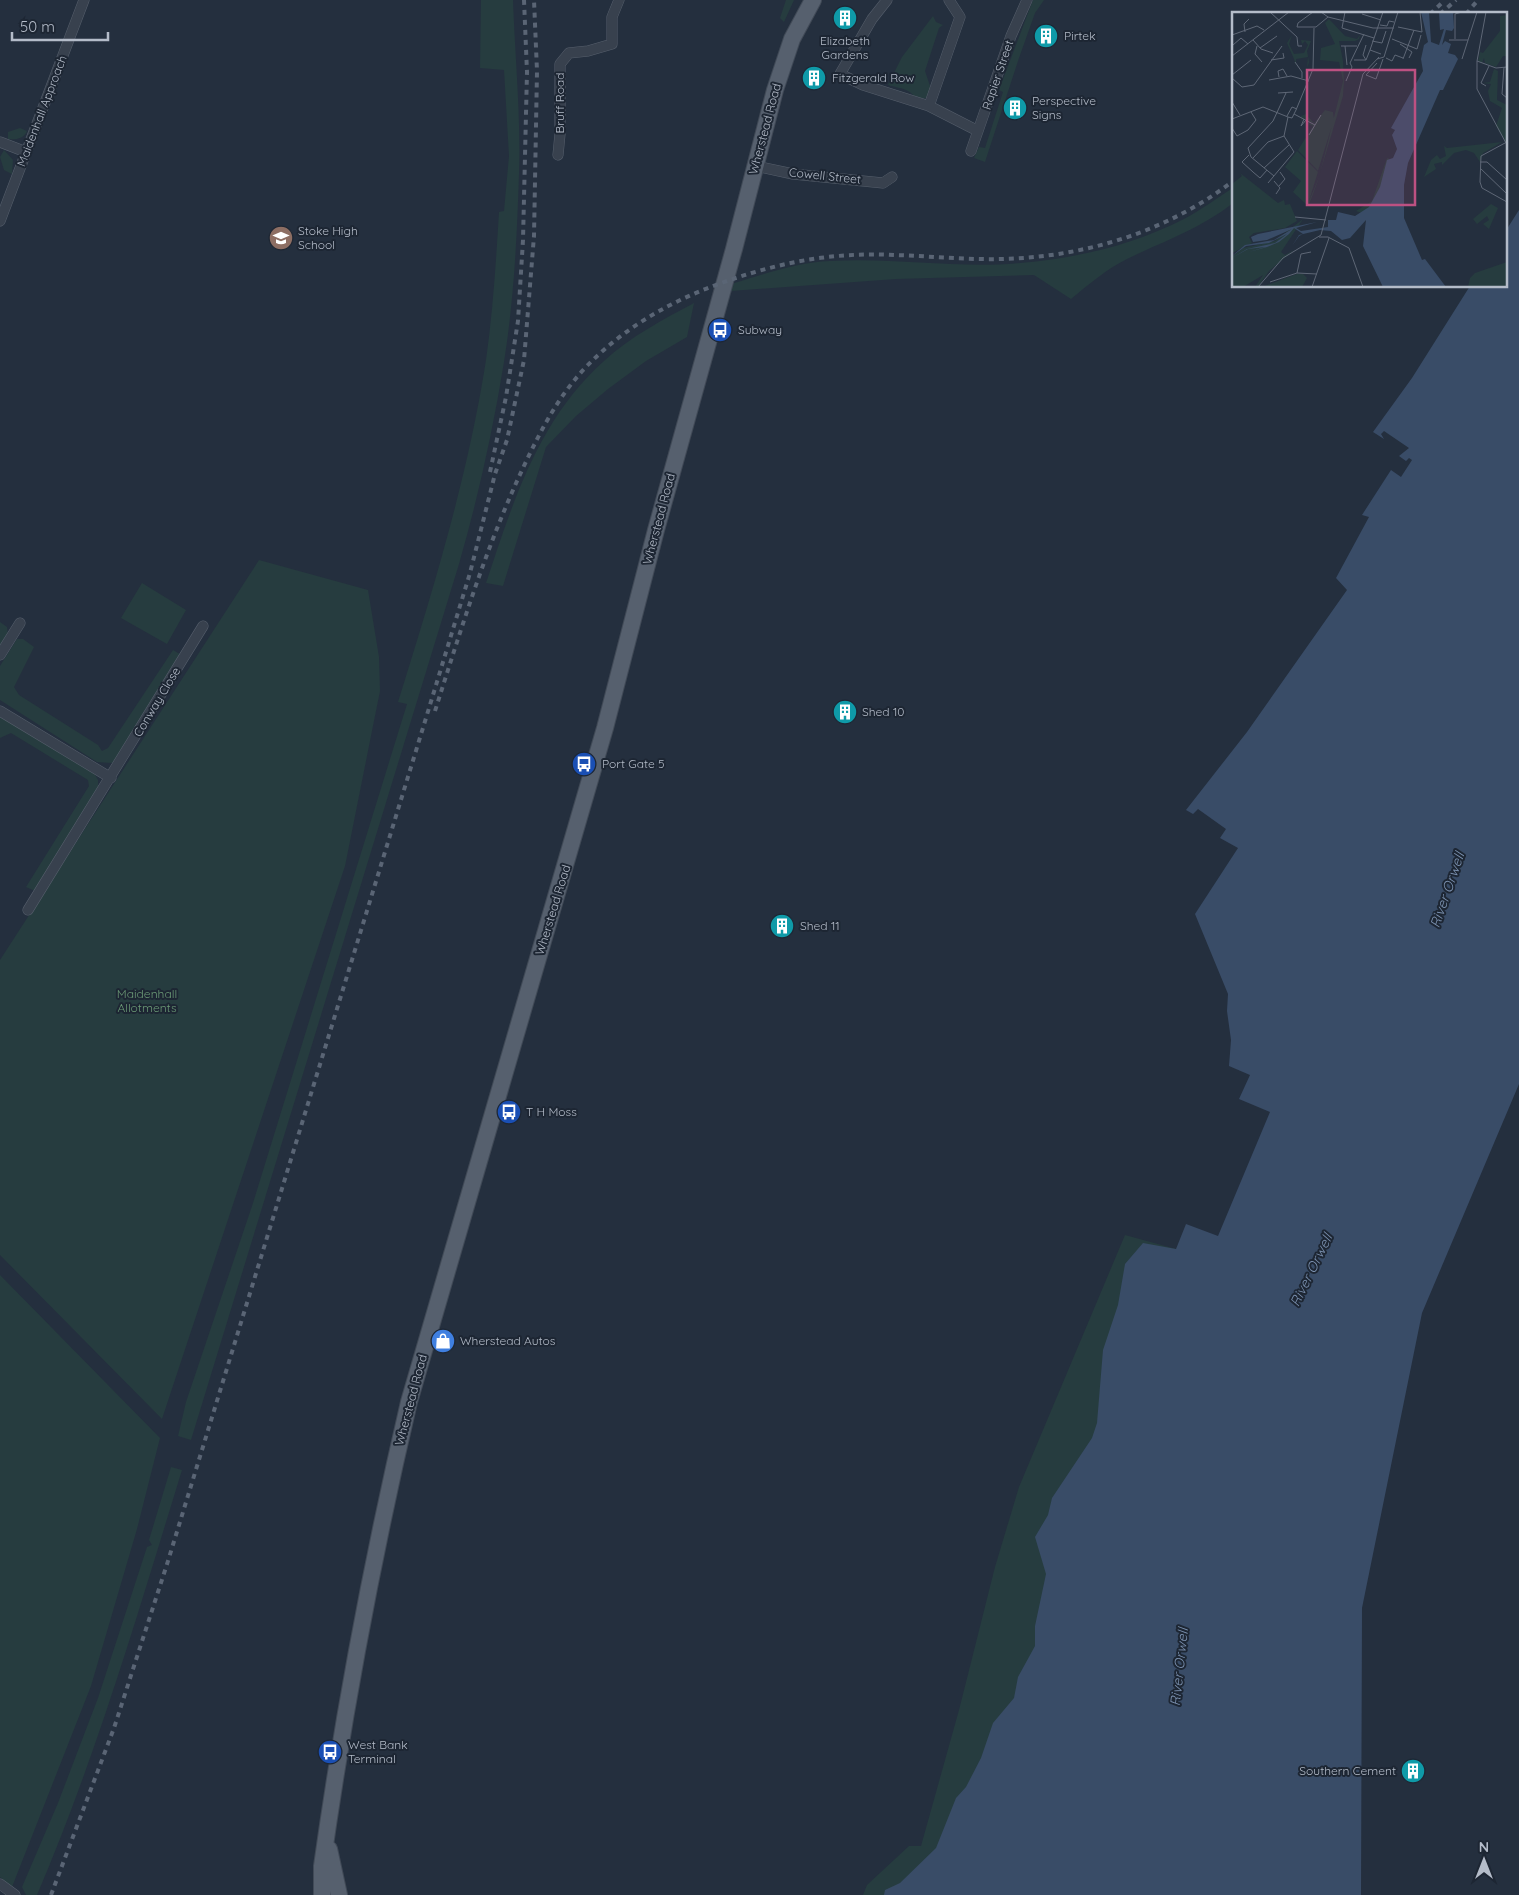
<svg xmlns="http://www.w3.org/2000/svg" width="1519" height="1895" font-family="Quicksand,sans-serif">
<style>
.green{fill:#263c3f}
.water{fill:#394c67}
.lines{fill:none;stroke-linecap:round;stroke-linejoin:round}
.street-casing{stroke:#565f6c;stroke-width:11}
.primary-casing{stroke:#414a57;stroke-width:18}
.street{stroke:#38414e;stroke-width:10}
.primary{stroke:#56606e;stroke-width:16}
.rail{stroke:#5a6575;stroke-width:4;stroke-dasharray:5 5;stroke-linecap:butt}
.labels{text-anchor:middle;stroke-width:4;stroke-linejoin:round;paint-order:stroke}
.poi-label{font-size:12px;fill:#b4bcc9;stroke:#1d2633;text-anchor:start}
.street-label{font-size:12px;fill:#b4bcc9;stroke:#1d2633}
.park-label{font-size:12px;fill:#6b9a76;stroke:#1d2633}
.water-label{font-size:14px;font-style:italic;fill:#7c92b1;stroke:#1d2633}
.inset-road{fill:none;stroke:#5e6776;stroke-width:1}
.view{fill:#bd5182;fill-opacity:0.15;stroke:#bd5182;stroke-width:2.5}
.inset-edge{fill:none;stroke:#b4bcc9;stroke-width:2.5}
</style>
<rect width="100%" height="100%" fill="#242f3e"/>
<path class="green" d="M 481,0 L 513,0 C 515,58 521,116 519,174 C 517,236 514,300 504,362 C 493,430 478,498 459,564 L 191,1440 L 178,1436 L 186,1402 L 253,1203 L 407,704 L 398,702 C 433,590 468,476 486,360 C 493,311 496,261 499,212 L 504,211 L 509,156 L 504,70 L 480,68 Z
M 786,0 L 794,0 L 784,22 L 780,18 Z
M 1033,0 L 1044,0 L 1035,13 L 1019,58 L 985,162 L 974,158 L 979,147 L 985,148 L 1003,92 L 999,90 Z
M 933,16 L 936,22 L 943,25 L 939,28 L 925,71 L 931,89 L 926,98 C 916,101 915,95 908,91 C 903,88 894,87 888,85 L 902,57 Z
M 20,128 L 27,131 C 24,139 15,140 8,139 L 8,132 Z
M 4,150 L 13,160 L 12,174 L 4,170 L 0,157 Z
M 1233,188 L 1233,203 C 1200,229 1164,241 1127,259 C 1107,269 1089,284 1071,299 L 1034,275 L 896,279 L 731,291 L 734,283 C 764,274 799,262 830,261 C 894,257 957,269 1020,263 C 1078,258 1133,245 1184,219 C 1201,210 1217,198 1233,188 Z
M 694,303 L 687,337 L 646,361 L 608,389 L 576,416 L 546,447 L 503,586 L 486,583 C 513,502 538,420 604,361 C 630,337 662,320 694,303 Z
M 259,560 L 368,590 L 379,657 L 380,691 L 345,866 L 162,1419 L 0,1255 L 0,960 Z
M 142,583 L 186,610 L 167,644 L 121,618 Z
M 0,622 L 7,627 L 8,635 L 0,647 Z
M 17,639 L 23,639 L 34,647 L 14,687 L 19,695 L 98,745 L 102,751 L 108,748 L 173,650 L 183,656 L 120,758 L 112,763 L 97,762 L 0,700 L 0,666 Z
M 0,718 L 5,718 L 94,773 L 98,780 L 98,789 L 35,891 L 26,887 L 89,786 L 88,780 L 11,733 L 0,738 Z
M 1125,1235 L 1176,1249 L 1069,1619 L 916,1895 L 863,1895 L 867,1885 L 909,1846 L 921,1846 L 959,1710 L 995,1567 L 1019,1487 Z
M 0,1275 L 160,1438 L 137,1529 L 91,1686 L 12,1887 L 0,1877 Z
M 171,1467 L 182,1470 C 138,1613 96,1757 37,1895 L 26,1895 L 22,1887 L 58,1803 L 98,1698 L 147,1547 L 152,1545 L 149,1540 Z"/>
<path class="water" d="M 1519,210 L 1519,1084 L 1422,1313 L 1362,1608 L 1361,1895 L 884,1895 L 885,1890 L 900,1883 L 936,1848 L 956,1798 L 966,1787 L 981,1758 L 993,1723 L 1014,1698 L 1018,1677 L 1035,1646 L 1035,1626 L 1046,1574 L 1035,1537 L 1048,1515 L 1052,1498 L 1092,1438 L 1097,1423 L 1103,1350 L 1118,1305 L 1125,1264 L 1143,1243 L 1176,1249 L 1186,1224 L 1218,1236 L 1270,1112 L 1239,1099 L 1250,1075 L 1229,1066 L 1231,1040 L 1227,1011 L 1228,994 L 1195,914 L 1238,848 L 1220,838 L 1226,829 L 1198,809 L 1193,814 L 1186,810 L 1247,732 L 1347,590 L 1336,578 L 1369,517 L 1362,515 L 1391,470 L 1401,477 L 1412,460 L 1409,458 L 1406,461 L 1399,456 L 1409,448 L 1384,431 L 1381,434 L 1384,439 L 1373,432 L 1412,378 L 1470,286 L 1505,286 L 1505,232 Z"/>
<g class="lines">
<g class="street-casing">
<path id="street" d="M 887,0 L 872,19 L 840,74 L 863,85 L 929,106 L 978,131
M 929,106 L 960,17 L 949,0
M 0,142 L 26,152
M 971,151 L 1011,36 L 1027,0
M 558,155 L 560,134 L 560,64 L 569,53 L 588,51 L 612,44 L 612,17 L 619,0
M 756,166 L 793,174 L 883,183 L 892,177
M 0,221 L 84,0
M 0,655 L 20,623
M 0,711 L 111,778
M 28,910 L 203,626
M 0,1884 L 15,1895"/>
</g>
<g class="primary-casing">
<path id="primary" d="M 329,1849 L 339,1895
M 322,1895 L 322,1866 C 344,1710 373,1556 409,1402 L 605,728 L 656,530 L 734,249 L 775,90 L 792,39 L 813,0"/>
</g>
<use href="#street" class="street"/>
<use href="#primary" class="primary"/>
<path class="rail" d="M 1430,14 L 1443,2
M 1440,14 L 1456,0
M 1466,14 L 1478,0
M 490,472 L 506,397 L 518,321 L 523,240 L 527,72 L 524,0
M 435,711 C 461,629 486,547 523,468 C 540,432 557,398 585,368 C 625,326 676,298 730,280 C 785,261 837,252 894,255 C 930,256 966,260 1002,259 C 1084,257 1167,232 1233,181
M 51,1895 L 114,1728 L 168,1561 L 426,718 L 470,573 L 495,474 L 507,440 L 524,360 L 534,236 L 537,71 L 534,0"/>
</g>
<defs>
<g id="building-disc" transform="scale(1.25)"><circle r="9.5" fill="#0f9aa8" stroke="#1d2633"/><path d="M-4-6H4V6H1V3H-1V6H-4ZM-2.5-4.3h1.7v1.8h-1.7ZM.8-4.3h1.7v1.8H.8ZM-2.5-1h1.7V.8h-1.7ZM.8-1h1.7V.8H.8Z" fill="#fff"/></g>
<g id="school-disc" transform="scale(1.25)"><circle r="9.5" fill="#8d6e63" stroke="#1d2633"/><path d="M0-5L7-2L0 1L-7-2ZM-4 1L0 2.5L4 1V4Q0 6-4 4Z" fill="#fff"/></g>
<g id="bus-disc" transform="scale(1.25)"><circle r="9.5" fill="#1a4fb4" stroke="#1d2633"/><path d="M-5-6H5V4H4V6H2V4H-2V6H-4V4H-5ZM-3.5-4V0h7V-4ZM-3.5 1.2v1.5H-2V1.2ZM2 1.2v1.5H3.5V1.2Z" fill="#fff"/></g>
<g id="shop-disc" transform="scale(1.25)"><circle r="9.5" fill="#3f7fe0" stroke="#1d2633"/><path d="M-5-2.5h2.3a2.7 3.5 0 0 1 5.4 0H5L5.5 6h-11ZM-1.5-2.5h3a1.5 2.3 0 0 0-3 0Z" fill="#fff"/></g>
</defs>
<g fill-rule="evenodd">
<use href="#building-disc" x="845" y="18"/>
<use href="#building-disc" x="1046" y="36"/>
<use href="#building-disc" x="814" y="78"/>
<use href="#building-disc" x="1015" y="108"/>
<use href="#school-disc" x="281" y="238"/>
<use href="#bus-disc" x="720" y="330"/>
<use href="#building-disc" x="845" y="712"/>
<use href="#bus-disc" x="584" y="764"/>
<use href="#building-disc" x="782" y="926"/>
<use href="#bus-disc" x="509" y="1112"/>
<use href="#shop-disc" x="443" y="1341"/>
<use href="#bus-disc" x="330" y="1752"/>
<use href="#building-disc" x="1413" y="1771"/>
</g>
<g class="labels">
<g class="poi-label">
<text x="1064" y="40">Pirtek</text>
<text x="845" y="45" text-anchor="middle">Elizabeth<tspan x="845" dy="14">Gardens</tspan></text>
<text x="832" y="82">Fitzgerald Row</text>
<text x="1032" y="105">Perspective<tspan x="1032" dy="14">Signs</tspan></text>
<text x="298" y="235">Stoke High<tspan x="298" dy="14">School</tspan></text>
<text x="738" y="334">Subway</text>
<text x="862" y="716">Shed 10</text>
<text x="602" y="768">Port Gate 5</text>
<text x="800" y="930">Shed 11</text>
<text x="526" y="1116">T H Moss</text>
<text x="460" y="1345">Wherstead Autos</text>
<text x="348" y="1749">West Bank<tspan x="348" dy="14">Terminal</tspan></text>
<text x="1396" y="1775" text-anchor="end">Southern Cement</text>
</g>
<g class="street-label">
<text transform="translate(998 75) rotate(-71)" y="4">Rapier Street</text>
<text transform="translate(560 103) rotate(-90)" y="4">Bruff Road</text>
<text transform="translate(42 111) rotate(-69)" y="4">Maidenhall Approach</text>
<text transform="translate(765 129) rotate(-75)" y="4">Wherstead Road</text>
<text transform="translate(825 176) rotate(6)" y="4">Cowell Street</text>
<text transform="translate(659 519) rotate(-75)" y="4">Wherstead Road</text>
<text transform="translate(157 702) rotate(-59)" y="4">Conway Close</text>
<text transform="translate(553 910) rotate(-73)" y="4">Wherstead Road</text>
<text transform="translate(411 1400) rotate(-75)" y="4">Wherstead Road</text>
</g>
<g class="park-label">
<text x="147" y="998">Maidenhall<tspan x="147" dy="14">Allotments</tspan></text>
</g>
<g class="water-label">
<text transform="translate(1447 890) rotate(-71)" y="5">River Orwell</text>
<text transform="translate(1311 1270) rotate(-64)" y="5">River Orwell</text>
<text transform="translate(1179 1667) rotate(-84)" y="5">River Orwell</text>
</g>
</g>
<g transform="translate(1232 12)">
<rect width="275" height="275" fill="#242f3e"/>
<path d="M 275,3 L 275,44 L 271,44 L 264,55 L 253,51 L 252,46 L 250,51 L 246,49 L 248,40 L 251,41 L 268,19 L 268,4 ZM 97,7 L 113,24 L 125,27 L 128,23 L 127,27 L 123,29 L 107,29 L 111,49 L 112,70 L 111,84 L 108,94 L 88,161 L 111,69 L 107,50 L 88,48 L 89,36 L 103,32 L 93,11 ZM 60,23 L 57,32 L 62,42 L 72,41 L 76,33 L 73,29 L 70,32 L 69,28 L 79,29 L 75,39 L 77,50 L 75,56 L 76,45 L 64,47 L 64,53 L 62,47 L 55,31 ZM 262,57 L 266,59 L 265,88 L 275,93 L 275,132 L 264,114 L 270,96 L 258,89 L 256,79 L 259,72 L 251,71 L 258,70 ZM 93,98 L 101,100 L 102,107 L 86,159 L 66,138 L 81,114 L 73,111 L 84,112 L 71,107 L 69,109 L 69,104 L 74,102 L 82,111 ZM 270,130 L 251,141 L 248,150 L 242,141 L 234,138 L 222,141 L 210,153 L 210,150 L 202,152 L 204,157 L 192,165 L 199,148 L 205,143 L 208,147 L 214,144 L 212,134 L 215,136 ZM 65,139 L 86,160 L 77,189 L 88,163 L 80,185 L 72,205 L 76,194 L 61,180 L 69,169 L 53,155 ZM 155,146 L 158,147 L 151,173 L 139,195 L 130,201 L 124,199 L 140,189 ZM 8,161 L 46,191 L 52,188 L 53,193 L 58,192 L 65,209 L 53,216 L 22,221 L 17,225 L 20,231 L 0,241 L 0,172 L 10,164 ZM 259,192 L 266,196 L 257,217 L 251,212 L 257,208 L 255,204 L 245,212 L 241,207 ZM 71,207 L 49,240 L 53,243 L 62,238 L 37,259 L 26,275 L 23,275 L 31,263 L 11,275 L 0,275 L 0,244 L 11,236 L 43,229 ZM 275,250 L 275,275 L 236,275 L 238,266 L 243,261 ZM 65,262 L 71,262 L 75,266 L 70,275 L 30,275 Z" fill="#263c3f"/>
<path d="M 189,0 L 197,0 L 199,30 L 207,33 L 212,17 L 208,18 L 207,0 L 221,0 L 222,16 L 220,19 L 214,18 L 210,33 L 213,29 L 219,32 L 216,41 L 223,43 L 226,47 L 211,78 L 208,78 L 176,151 L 172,173 L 172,206 L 190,248 L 193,247 L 214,275 L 151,275 L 131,234 L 134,208 L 118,226 L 110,228 L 99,219 L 88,218 L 67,223 L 60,234 L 67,224 L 71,222 L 62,216 L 57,222 L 47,230 L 35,235 L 17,240 L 33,235 L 16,237 L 0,246 L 15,237 L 43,231 L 55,222 L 37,231 L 14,234 L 0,244 L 13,233 L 42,228 L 60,217 L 35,228 L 21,230 L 19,225 L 26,222 L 85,210 L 64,216 L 69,219 L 96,215 L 96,208 L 104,208 L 106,200 L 123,204 L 137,195 L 148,175 L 155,148 L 161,146 L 165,137 L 160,123 L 163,118 L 159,116 L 191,59 L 189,47 L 192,33 L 196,30 Z" fill="#394c67"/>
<path class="inset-road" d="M 38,0 L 65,25 L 66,34 L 70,34M 81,0 L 66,11 L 65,15 L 84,15 L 96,5M 89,0 L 96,5 L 141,16 L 162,16M 113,0 L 110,16 L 142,26M 254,0 L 245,49 L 245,77 L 275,133M 130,2 L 149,8M 148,13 L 155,14 L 157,9 L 162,10M 166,15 L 190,20 L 188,0M 13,20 L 12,12 L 17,7M 0,23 L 25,14 L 32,18M 160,27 L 185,37 L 189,23M 223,27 L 223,2 L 230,0M 21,28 L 29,37 L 41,41M 217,28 L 236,28M 140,29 L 150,31 L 154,19M 168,32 L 180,40 L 177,46M 1,33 L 9,26 L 16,32M 25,34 L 23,42 L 30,50M 109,34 L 125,34M 113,34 L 115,53M 28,36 L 45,24M 149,42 L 138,38 L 151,0M 0,44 L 57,0M 154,46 L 160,49 L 163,43 L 171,46M 145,47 L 152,45 L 166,0M 171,47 L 182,18M 230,47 L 245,0M 39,48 L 52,46 L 51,41M 122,48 L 134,48 L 138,38M 134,48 L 131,43 L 134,33M 245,49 L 264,56 L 275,55M 63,50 L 70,60 L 70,66M 272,55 L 270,82 L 275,86M 0,63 L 19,48M 47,65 L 46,59 L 51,57 L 55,64M 0,66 L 10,75 L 22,73 L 50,34M 144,67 L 134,63 L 145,51M 144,67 L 151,47M 37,68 L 59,64 L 77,69M 114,69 L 120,55 L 118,51 L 132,22M 254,74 L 249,71 L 257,54M 46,81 L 61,80M 0,90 L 8,103M 62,102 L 83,113M 55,104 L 60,95 L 65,97M 56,105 L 60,106 L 64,98 L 81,57 L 82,16M 0,107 L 31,95 L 56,105M 72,107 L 69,114 L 74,108M 0,116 L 5,124 L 16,118 L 24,108 L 19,100M 77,123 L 89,103M 273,131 L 249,144 L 248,170 L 250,176 L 275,190M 17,143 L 10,150 L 21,160 L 28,166 L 35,158M 21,146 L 36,130 L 52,124M 248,150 L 255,150 L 275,168M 32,156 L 57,133M 248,156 L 275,182M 42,164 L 19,145 L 16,136 L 41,109 L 54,81M 42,169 L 48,176 L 44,182M 36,171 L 62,140 L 52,124 L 56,105M 47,174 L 53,167 L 48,160M 63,205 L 94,208M 87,225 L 96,225 L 117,236 L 131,275M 65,261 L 69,242 L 79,240M 38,270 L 65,261 L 85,262M 26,275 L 51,246 L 89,223 L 131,62 L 147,45M 80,275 L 97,226"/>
<path class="view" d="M 75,58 L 183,58 L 183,193 L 75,193 Z"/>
<rect width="275" height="275" class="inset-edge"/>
</g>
<g transform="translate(1484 1860)" stroke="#1d2633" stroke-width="4" paint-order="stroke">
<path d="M0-4L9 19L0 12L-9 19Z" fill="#b4bcc9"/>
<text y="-8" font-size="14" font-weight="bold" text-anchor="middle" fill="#b4bcc9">N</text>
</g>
<path d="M12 32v8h96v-8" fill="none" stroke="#b4bcc9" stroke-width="2.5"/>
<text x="20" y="32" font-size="15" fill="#b4bcc9" stroke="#1d2633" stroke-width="4" paint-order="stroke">50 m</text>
</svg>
